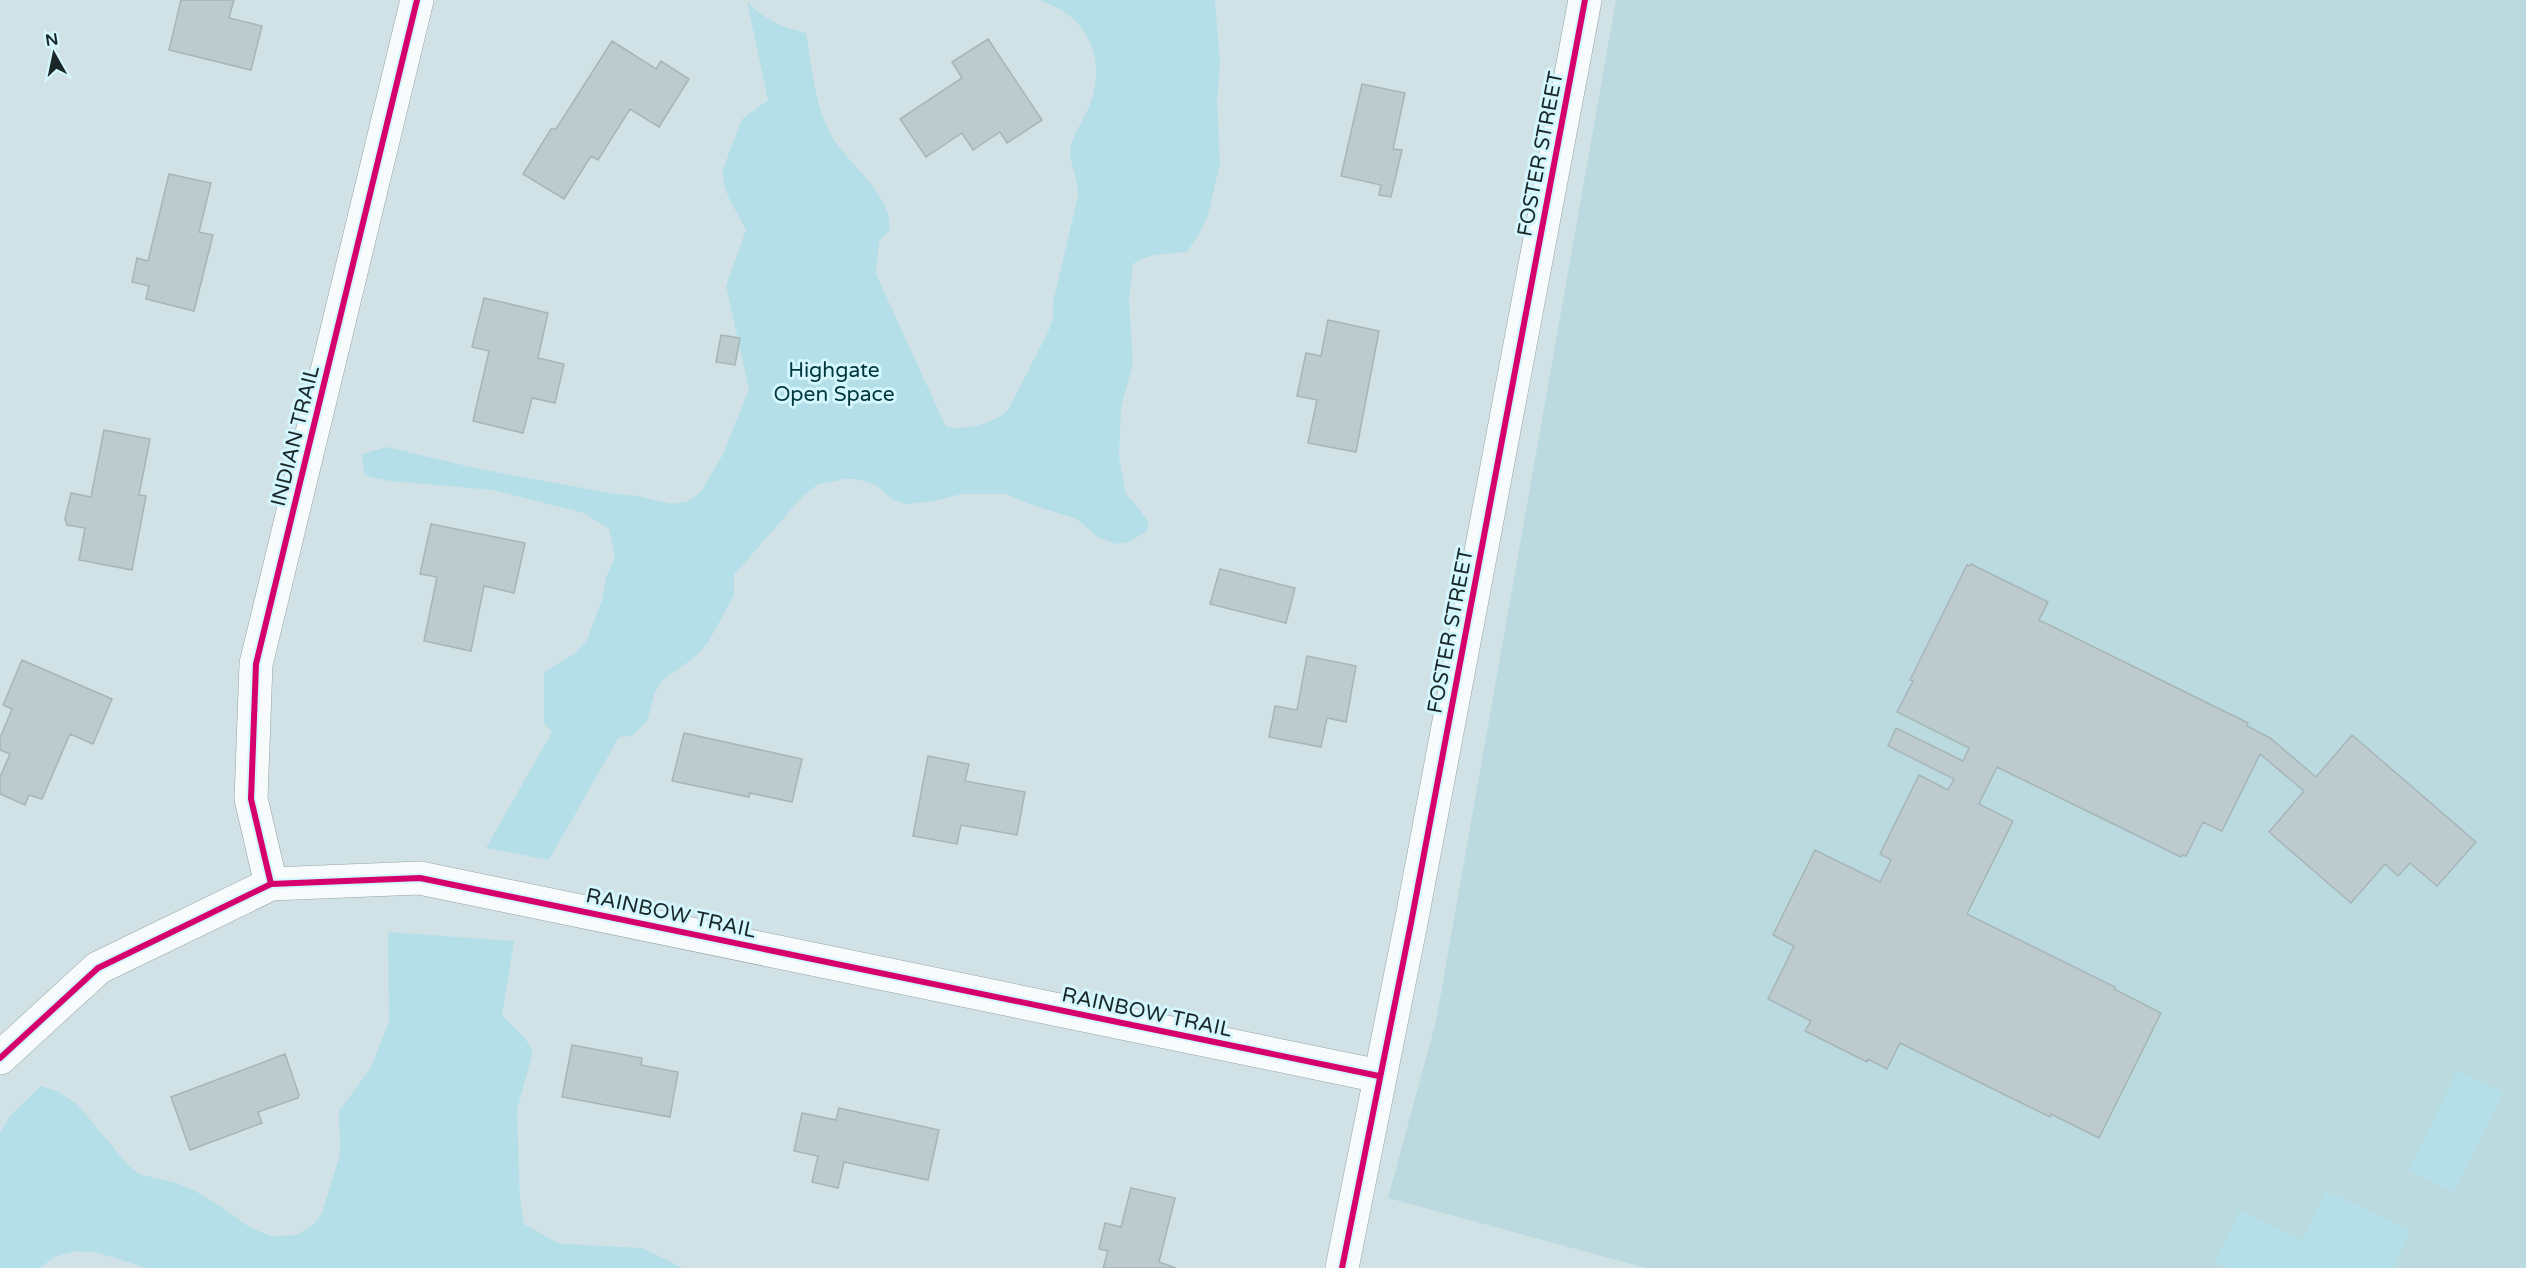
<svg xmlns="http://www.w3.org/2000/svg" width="2526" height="1268" font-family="'Varela Round',sans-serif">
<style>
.built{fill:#bbdae0}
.green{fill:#b5dfe8}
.building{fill:#bdcbce;stroke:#a6b5b8;stroke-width:1.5}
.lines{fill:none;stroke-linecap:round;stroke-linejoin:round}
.minor-casing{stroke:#94a2a5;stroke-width:34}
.minor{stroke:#f8fbfb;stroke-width:33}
.cycleway-casing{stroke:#d4f6fd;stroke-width:10}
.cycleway{stroke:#d6006c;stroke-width:6}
.labels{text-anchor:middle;stroke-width:6;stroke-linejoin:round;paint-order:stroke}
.street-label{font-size:21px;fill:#1a2729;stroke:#d4f6fd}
.park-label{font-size:21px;fill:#00373f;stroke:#d4f6fd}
</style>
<rect width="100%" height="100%" fill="#d0e2e6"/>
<path class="built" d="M 1616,0 L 2526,0 L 2526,1268 L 1646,1268 L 1388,1198 L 1436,1021 Z"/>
<path class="green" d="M 1039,0 L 1215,0 L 1220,63 L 1217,101 L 1220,164 L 1208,215 L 1200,233 L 1187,252 C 1169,254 1147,253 1133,264 L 1129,300 L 1133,363 L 1121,408 L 1119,457 L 1126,494 L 1141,511 L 1149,524 L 1147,531 L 1129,542 L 1116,544 L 1098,537 L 1077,519 L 1032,505 L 1006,494 L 962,494 L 929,502 L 906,504 L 893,500 L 876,485 L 857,479 L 844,479 L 817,485 L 802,497 L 734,575 L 734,595 L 709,641 L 696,656 L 662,681 L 655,692 L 647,721 L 632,736 L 619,737 L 549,860 L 486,848 L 552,732 L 544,723 L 544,672 L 574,654 L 587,640 L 603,597 L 606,577 L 615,557 L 609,529 L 584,513 L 493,490 L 390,481 L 370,477 L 364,474 L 362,454 L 387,447 L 475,468 L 615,494 L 638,496 L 671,504 L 686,502 L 701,492 L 722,456 L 749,389 L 726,286 L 746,230 C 737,210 721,193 723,169 L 742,119 L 768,100 L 747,2 C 768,21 778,26 806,33 C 812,67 814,103 831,135 C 846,162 896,198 889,231 L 879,242 L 876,274 L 946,427 C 966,430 994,424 1008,410 L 1049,330 L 1053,318 L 1053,302 L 1078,196 C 1079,178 1067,162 1071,145 C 1076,129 1087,115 1092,98 C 1106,53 1084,14 1039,0 Z
M 388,932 L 514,941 L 502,1015 L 525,1038 L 533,1052 L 517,1110 L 520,1199 L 524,1224 L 556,1242 L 566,1244 L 642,1248 L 683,1268 L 147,1268 L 99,1253 L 76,1251 L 54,1257 L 40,1268 L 0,1268 L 0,1133 L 10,1116 L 41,1086 L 59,1092 L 78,1105 L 128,1165 L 139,1174 L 176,1183 L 192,1189 L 226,1210 L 249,1227 L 270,1236 L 297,1235 L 314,1224 L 322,1213 L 340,1154 L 339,1111 L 370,1069 L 389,1022 Z
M 2457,1070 L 2503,1092 L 2453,1192 L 2409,1170 Z
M 2325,1191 L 2411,1230 L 2394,1268 L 2228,1268 L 2215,1262 L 2239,1211 L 2303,1240 Z"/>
<path class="building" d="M 181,0 L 234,0 L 229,18 L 262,26 L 251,70 L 169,50 Z
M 988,39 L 1042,120 L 1007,143 L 1000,132 L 973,150 L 962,133 L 926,157 L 900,119 L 962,78 L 952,62 Z
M 612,41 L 656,69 L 661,61 L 689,79 L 659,127 L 630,109 L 598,160 L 591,156 L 564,199 L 523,174 L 551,129 L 556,129 Z
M 1362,84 L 1405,93 L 1393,149 L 1402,150 L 1391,197 L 1379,195 L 1381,185 L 1341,176 Z
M 169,174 L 211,183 L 199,232 L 213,235 L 194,311 L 146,299 L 149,286 L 132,282 L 137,258 L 148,261 Z
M 484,298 L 548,313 L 538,358 L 564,364 L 555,403 L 532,398 L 523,433 L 473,421 L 489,351 L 472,347 Z
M 1328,320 L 1379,331 L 1356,452 L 1308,443 L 1317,400 L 1297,396 L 1306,353 L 1321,356 Z
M 721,335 L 740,338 L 735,365 L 716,362 Z
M 104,430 L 150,439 L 139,495 L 146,496 L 132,570 L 79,560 L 85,528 L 67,525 L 65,519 L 71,493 L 91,497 Z
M 431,524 L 525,543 L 514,593 L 484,586 L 471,651 L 424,641 L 437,577 L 420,574 Z
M 1971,564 L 2048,602 L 2039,620 L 2248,723 L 2247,726 L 2270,738 L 2316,777 L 2352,735 L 2476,842 L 2437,886 L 2410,863 L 2398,876 L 2385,864 L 2351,903 L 2269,832 L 2304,791 L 2260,754 L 2222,831 L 2203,822 L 2186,856 L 2183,855 L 2181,857 L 1997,767 L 1979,804 L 2013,821 L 1967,914 L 2115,987 L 2114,989 L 2161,1013 L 2099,1138 L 2051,1114 L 2050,1117 L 1900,1043 L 1887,1069 L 1868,1059 L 1867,1062 L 1805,1031 L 1811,1021 L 1768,999 L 1794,946 L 1773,935 L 1815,850 L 1880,882 L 1891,860 L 1880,854 L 1919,775 L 1948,790 L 1954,779 L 1888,746 L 1896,728 L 1963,761 L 1969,748 L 1897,712 L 1913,681 L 1910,680 L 1967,565 L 1970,566 Z
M 1220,569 L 1295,588 L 1286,623 L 1210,604 Z
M 1307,656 L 1356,666 L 1346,722 L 1327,718 L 1321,747 L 1269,737 L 1275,706 L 1297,710 Z
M 22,660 L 112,699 L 93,744 L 70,734 L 42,799 L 29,795 L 25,805 L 0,794 L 0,777 L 10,754 L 0,750 L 0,738 L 12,709 L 3,705 Z
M 684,733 L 802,759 L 792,802 L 750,793 L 749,797 L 672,781 Z
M 928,756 L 969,764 L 965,781 L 1025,792 L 1017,835 L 961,825 L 957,844 L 913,836 Z
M 572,1045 L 642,1058 L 641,1065 L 678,1072 L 670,1117 L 562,1097 Z
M 285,1054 L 299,1095 L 298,1098 L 258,1112 L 262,1123 L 190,1150 L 171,1097 Z
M 839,1108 L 939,1130 L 928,1180 L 844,1162 L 838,1188 L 812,1182 L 818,1156 L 794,1151 L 802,1113 L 836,1120 Z
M 1131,1188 L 1175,1198 L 1159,1262 L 1176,1268 L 1103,1268 L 1108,1251 L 1099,1249 L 1105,1223 L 1121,1227 Z"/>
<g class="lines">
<g class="minor-casing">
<path id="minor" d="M 271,884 L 251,799 L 256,664 L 417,0
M 0,1058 L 98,968 L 271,884 L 420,878 L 1379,1076
M 1342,1268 L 1411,923 L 1585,0"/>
</g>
<use href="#minor" class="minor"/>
<g class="cycleway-casing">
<path id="cycleway" d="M 271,884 L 251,799 L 256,664 L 417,0
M 0,1058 L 98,968 L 271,884 L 420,878 L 1379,1076
M 1342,1268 L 1411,923 L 1585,0"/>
</g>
<use href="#cycleway" class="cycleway"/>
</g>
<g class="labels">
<g class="street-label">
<text transform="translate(1540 154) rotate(-79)" y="7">FOSTER STREET</text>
<text transform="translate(295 436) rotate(-76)" y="7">INDIAN TRAIL</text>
<text transform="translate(1450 631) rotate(-79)" y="7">FOSTER STREET</text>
<text transform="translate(671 913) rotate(12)" y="7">RAINBOW TRAIL</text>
<text transform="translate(1147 1012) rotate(12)" y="7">RAINBOW TRAIL</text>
</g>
<g class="park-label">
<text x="834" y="377">Highgate<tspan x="834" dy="24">Open Space</tspan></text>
</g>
</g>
<g transform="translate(54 54) rotate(351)" stroke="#d4f6fd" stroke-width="4.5" paint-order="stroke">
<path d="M0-4.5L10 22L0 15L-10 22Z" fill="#1a2729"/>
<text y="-9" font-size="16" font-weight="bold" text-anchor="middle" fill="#1a2729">N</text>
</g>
</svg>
